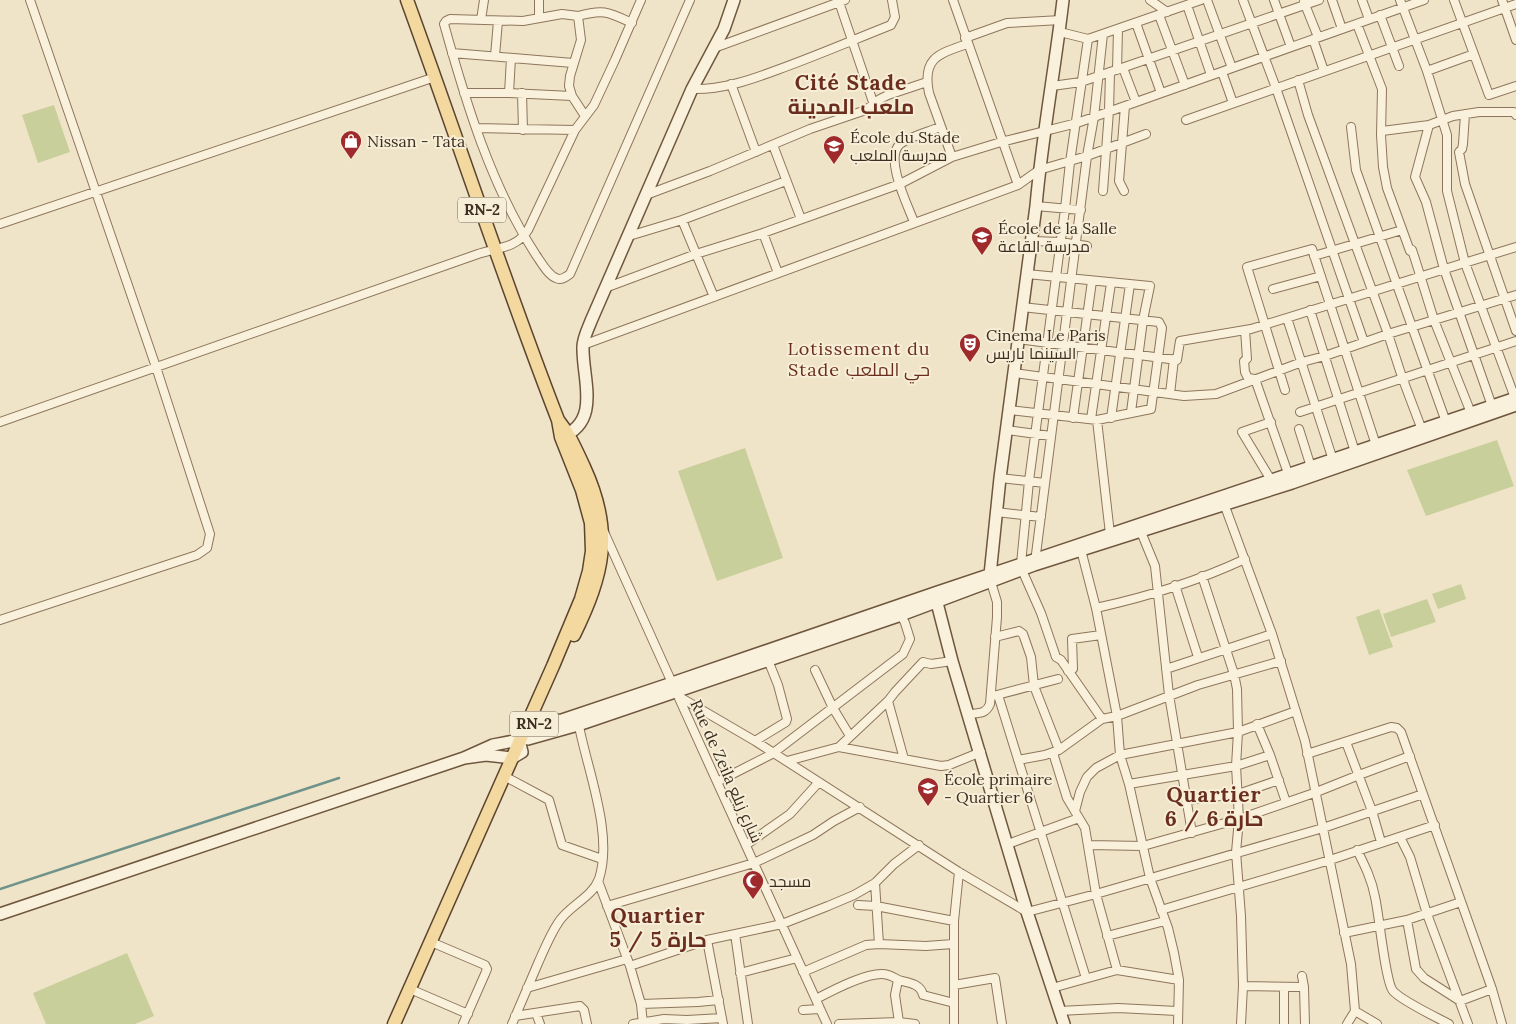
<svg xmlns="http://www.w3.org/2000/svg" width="1516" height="1024" font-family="Lora,Cairo,serif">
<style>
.green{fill:#c9cf9b}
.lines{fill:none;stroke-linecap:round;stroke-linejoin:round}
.stream{stroke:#6f938a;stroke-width:2.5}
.street-casing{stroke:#8d765c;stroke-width:10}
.secondary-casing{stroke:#6f573f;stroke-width:14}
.primary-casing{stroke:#5b4430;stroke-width:15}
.street{stroke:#faf1dc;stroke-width:8}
.secondary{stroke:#faf1dc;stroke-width:11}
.primary{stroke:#f3d9a0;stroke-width:12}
.labels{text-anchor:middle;stroke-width:4;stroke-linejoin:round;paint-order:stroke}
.shield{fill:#f7eed8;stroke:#756857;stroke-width:1}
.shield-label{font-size:15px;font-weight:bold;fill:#3d2e20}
.poi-label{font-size:16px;fill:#3d2e20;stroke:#f7eed8;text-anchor:start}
.street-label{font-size:16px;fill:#3d2e20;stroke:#f7eed8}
.neighbourhood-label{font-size:18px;letter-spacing:1px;fill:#6b2e1e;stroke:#f7eed8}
.district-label{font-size:21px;font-weight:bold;letter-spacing:1px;fill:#6b2e1e;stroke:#f7eed8}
</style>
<rect width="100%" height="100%" fill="#f0e4c8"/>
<path class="green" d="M 54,105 L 70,152 L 38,163 L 22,115 Z
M 1497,440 L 1514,486 L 1426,516 L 1407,470 Z
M 745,448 L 783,558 L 717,581 L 678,471 Z
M 1461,584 L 1466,599 L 1438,609 L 1432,594 Z
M 1427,599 L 1436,622 L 1391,637 L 1383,614 Z
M 1379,609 L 1393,647 L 1369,655 L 1356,617 Z
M 127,953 L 154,1016 L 135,1024 L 46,1024 L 33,993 Z"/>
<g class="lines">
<path class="stream" d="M 0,889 L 339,778"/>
<g class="street-casing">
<path id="street" d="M 953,0 L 1018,185
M 1150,0 L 1167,12
M 1207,0 L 1232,68
M 1243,0 L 1276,88 L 1364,342
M 1274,0 L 1291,47
M 1332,0 L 1342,29
M 1362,0 L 1369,19
M 1400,0 L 1427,71 L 1447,135 L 1447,191 L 1465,263 L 1515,398
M 1454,0 L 1489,95 L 1516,86
M 1502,0 L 1516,40
M 839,2 L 874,105
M 1304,2 L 1318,37
M 1187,5 L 1211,75
M 1159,15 L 1185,85
M 1380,15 L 1399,66
M 578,16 C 604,9 608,12 632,23
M 539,18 L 539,0
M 481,20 L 484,0
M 1136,23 L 1161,93
M 1357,24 L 1382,89 L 1381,135 L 1383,167 L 1387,188 L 1410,251 L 1412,250 L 1415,259 L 1434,320 L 1471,413
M 1060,32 L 1088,39 L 1201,0
M 965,38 L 1007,23 L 1061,20
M 1313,39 L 1324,71
M 714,48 L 845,0
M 452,53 L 573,63
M 495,56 L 498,21
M 1123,68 L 1136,102
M 1117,70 L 1118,29
M 1427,71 L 1474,54
M 1222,72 L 1233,103
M 1298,80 L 1308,115 L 1388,334 L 1402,377 L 1422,430
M 731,84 L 756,152
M 1052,86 L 1081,82 L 1319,0
M 692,89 C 721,90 750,80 777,70 C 816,56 853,40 891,25 L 895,17 L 892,0
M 464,93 L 509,93 L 572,96
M 509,93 L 511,58
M 522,93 L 523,130
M 1465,114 L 1463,144 L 1462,149 L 1459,152 L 1465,184 L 1516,331
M 585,116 L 572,96 L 569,86 L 570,76 L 581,40 L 578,16 L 562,14 L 523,21 L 450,19 L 446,21 L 444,24 C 466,103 491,186 536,255 C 541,262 548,275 556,278 C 561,281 566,277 570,274 L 690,0
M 1186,120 L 1516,4
M 1429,125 L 1415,177 L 1426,202 L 1444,269 L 1492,406
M 1351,127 L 1356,170 L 1446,422
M 477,128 L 575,130
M 1382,131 L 1429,125 L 1453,116 L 1479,112 L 1514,112 L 1516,115
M 773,145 L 801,219
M 952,157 L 929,93 C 922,58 938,54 967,44
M 1103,191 L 1109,111 L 1110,72
M 1124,191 L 1119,181 L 1125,106
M 646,195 L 710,171 L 810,129 L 866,110 L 880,99 L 888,95 L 927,82
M 1036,206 L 1081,210
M 682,220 L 714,297
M 914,222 C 908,206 884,158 900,144 C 911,136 928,132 940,127
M 0,224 L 435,77
M 763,233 L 778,273
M 629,236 L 682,220 L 786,181
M 1032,241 L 1060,242 L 1087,246
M 1314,256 L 1402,230
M 1027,274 L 1150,286 L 1143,320 L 1131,412
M 605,288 L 696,254 L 763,233 L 900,184 L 952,157 L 1001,142 L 1077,123 L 1424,0
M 1273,289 L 1321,276
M 1310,310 L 1355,452
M 1287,318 L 1333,460
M 1245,330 L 1247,359 L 1244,361 L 1245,372 L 1248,378 L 1255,379 L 1290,479
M 1018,339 L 1177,360 L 1180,341 L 1251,329 L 1516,247
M 583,345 L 1018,185 L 1039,170 L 1087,156 L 1146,134
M 1014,373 L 1184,396 L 1216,394 L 1302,362 L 1325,356 L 1388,334 L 1516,295
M 1285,390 L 1247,267 L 1312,249 L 1376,445
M 1170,394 L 1174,359
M 1010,410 L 1097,420 L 1151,409 L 1162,328 L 1159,322 L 1022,307
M 1300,412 L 1516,341
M 1073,418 L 1092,281
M 1111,418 L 1130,284
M 1091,419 L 1111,283
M 1097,420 L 1110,534
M 0,422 L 478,254 C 497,248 517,248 528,230 L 575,130 L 594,105 L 615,60 L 641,0
M 1271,422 L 1242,432 L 1271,480
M 1299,429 L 1311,467
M 1007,430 L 1051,436
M 1000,478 L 1045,483
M 1223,501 L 1272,634 L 1305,741 L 1351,964 L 1355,1011 L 1347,1024
M 996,512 L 1041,517
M 1139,527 L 1155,566 L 1169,695 L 1192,833
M 604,532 L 673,685
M 1080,546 L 1096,608 L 1117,716 L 1120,755 L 1129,784 L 1150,878 L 1168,928 L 1174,953 L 1179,980 L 1178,1024
M 1035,562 L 1087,156 L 1094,117 L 1103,34
M 1021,564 L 1029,481 L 1065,209 L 1070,162 L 1088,39
M 1022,570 L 1041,613 L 1056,657 L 1061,660 L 1102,719
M 1202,576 L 1234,674 L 1237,689 L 1238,732 L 1236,766 L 1239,819 L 1236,852 L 1241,916 L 1243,986 L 1241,1024
M 1175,585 L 1198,657
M 1096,608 C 1146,597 1198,581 1245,559
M 0,620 L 197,555 L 207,548 L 210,534 L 156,367 L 30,0
M 995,637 L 1019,631 L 1023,634 L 1031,657 L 1034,686 L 1059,750
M 1166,669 L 1272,634
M 815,670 L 833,708 L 850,736
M 1068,671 L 1073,669 L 1072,639 L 1101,635
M 998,695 L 1086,978
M 678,696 L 755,741 L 959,872 L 1027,912 L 1096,894 L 1323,828 L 1423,794
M 678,696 L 827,1024
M 993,696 L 1058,679
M 888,701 L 904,759
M 969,714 C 979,713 986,714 990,704 L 997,617 L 997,602 L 991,582
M 1257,724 L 1270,755 L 1286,802
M 755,741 L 786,722 L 787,719 L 778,685 L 768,660
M 1346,742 L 1372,811 L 1381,842
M 839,747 L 888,701 L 895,692 L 923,662 L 931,664 L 952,661
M 1053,753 L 1067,798 L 1085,828 L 1096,894 L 1117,970
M 1307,754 L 1391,727 L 1397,728 L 1401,732 L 1492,989 L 1502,1024
M 1018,760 L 1045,755 L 1059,750 L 1102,719 L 1117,716 L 1198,685 L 1281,661
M 787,761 L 839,747 L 941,766 L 949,765 L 981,752
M 504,776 L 549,800 L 562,845 L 602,859
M 717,782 L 772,754 L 903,654 L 910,639 L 905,623 L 900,613
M 1129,784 L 1236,766 L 1270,755
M 1186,800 L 1238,794 L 1279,780
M 1075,811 L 1080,792 L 1087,777 L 1096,768 L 1120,755 L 1238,732 L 1296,711
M 1400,837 L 1410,857 L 1427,914 L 1468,1024
M 1008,844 L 1079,818
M 746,845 L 790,814 L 819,782
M 1089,845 L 1143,846 L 1239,819 L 1314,793 L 1359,775 L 1410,756
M 1357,850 C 1365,866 1372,880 1375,897 C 1379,913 1385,981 1393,991 C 1402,1001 1436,1017 1449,1024
M 598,881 L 630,966 L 641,1004 L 643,1024
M 875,883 L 879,944
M 858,905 L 876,906 L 954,921
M 607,906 L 754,863 L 813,835 L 834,821 L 860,807
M 1161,910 L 1330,860 L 1435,825
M 1407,920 L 1416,969 L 1424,978 L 1460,1001 L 1492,989
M 1344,933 L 1407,920 L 1461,902
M 735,934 L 748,1024
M 1107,936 L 1165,921
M 707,940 L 723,1024
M 431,942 L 485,965 L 487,969 L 485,974 L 463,1024
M 630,966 L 707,940 L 782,924 L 828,906 L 854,895 L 875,883 L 894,864 L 919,845
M 803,972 L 866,945 L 879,944 L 926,946 L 953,944
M 740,973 L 797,958
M 1302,976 L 1304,987 L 1305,1024
M 898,980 L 895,995 L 899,1022
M 954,985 L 995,978 L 1002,1024
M 1243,986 L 1304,987
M 527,988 L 627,959
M 1052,988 L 1117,970 L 1179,980
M 410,989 L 468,1014
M 816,999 C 831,991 872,969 888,975 C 893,976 897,980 902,981 C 911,983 921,985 923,995 L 954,1003
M 641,1004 L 698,1002 L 719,1000
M 803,1010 L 820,1009
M 1059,1011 L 1118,1008 L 1177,1011
M 1355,1011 L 1377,1024
M 536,1013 L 540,1024
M 515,1016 L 580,1006 L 584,1010 L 587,1024
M 512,1024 C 521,1003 530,982 539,961 C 545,948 550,935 558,923 C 568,906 592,898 599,879 C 614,833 586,767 578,721
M 633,1024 L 664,1019 L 687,1020 L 722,1018
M 839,1024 L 899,1022 L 915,1024
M 954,1024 L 954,921 L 959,872
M 1284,1024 L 1284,987"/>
</g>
<g class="secondary-casing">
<path id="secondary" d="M 1516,398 L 935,593 L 672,683 L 562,720 L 534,724 L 523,733 L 528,739 L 578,725 L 901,615 L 1034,565 L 1292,483 L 1516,405
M 561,437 C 602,422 582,378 583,347 C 583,338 588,329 591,321 L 692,89 L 724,29 L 734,0
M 991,581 L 990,575 L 1000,478 L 1036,206 C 1042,137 1055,69 1063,0
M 935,595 L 952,661 L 1027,912 L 1064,1024
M 0,914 L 464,758 L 493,745 L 519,740 L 522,752 L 512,758 L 486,755 L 464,758"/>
</g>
<g class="primary-casing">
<path id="primary" d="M 558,420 C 570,435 576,450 584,467 C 614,532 604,573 574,635
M 394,1024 L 553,666 L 581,599 L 589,571 L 592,551 L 591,523 L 582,490 L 561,437 L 558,420 C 504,281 458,140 407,0"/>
</g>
<use href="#street" class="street"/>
<use href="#secondary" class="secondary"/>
<use href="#primary" class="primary"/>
</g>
<defs>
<g id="shop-pin" transform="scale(1.125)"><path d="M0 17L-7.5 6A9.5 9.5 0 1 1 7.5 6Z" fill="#9e2a2b" stroke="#f7eed8"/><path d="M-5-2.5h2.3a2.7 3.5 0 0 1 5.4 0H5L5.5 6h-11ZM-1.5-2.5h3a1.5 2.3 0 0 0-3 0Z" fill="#fff"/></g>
<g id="school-pin" transform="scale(1.125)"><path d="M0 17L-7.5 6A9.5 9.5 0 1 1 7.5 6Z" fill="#9e2a2b" stroke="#f7eed8"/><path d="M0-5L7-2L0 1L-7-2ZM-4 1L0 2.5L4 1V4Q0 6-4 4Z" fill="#fff"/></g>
<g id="theatre-pin" transform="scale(1.125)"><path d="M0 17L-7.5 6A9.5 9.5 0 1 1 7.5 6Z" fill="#9e2a2b" stroke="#f7eed8"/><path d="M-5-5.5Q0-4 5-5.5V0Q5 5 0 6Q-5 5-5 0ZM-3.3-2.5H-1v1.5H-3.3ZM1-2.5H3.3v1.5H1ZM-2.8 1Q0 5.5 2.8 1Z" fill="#fff"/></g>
<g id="mosque-pin" transform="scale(1.125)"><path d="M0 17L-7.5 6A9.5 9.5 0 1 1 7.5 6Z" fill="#9e2a2b" stroke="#f7eed8"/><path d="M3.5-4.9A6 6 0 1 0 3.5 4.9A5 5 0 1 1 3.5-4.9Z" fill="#fff"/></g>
</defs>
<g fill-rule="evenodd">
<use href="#shop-pin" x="351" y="141"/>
<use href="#school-pin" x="834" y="146"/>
<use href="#school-pin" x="982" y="237"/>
<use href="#theatre-pin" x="970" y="344"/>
<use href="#school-pin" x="928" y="788"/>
<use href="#mosque-pin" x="753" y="881"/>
</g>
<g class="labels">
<g class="shield">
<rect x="458" y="197.5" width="48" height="25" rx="4"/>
<rect x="510" y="711.5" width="48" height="25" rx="4"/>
</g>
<g class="shield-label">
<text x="482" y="215">RN-2</text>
<text x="534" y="729">RN-2</text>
</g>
<g class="poi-label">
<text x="850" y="143">École du Stade<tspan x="850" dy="18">مدرسة الملعب</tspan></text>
<text x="367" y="147">Nissan - Tata</text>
<text x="998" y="234">École de la Salle<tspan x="998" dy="18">مدرسة القاعة</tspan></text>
<text x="986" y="341">Cinema Le Paris<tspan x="986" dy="18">السينما باريس</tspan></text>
<text x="944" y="785">École primaire<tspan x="944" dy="18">- Quartier 6</tspan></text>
<text x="769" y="887">مسجد</text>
</g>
<g class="street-label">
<text transform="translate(727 771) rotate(66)" y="6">Rue de Zeila شارع زيلع</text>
</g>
<g class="neighbourhood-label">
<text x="859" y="355">Lotissement du<tspan x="859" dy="21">Stade حي الملعب</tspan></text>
</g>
<g class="district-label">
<text x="851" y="90">Cité Stade<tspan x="851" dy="24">ملعب المدينة</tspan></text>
<text x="1214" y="802">Quartier<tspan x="1214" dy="24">6 / حارة 6</tspan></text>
<text x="658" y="923">Quartier<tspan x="658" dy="24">5 / حارة 5</tspan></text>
</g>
</g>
</svg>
